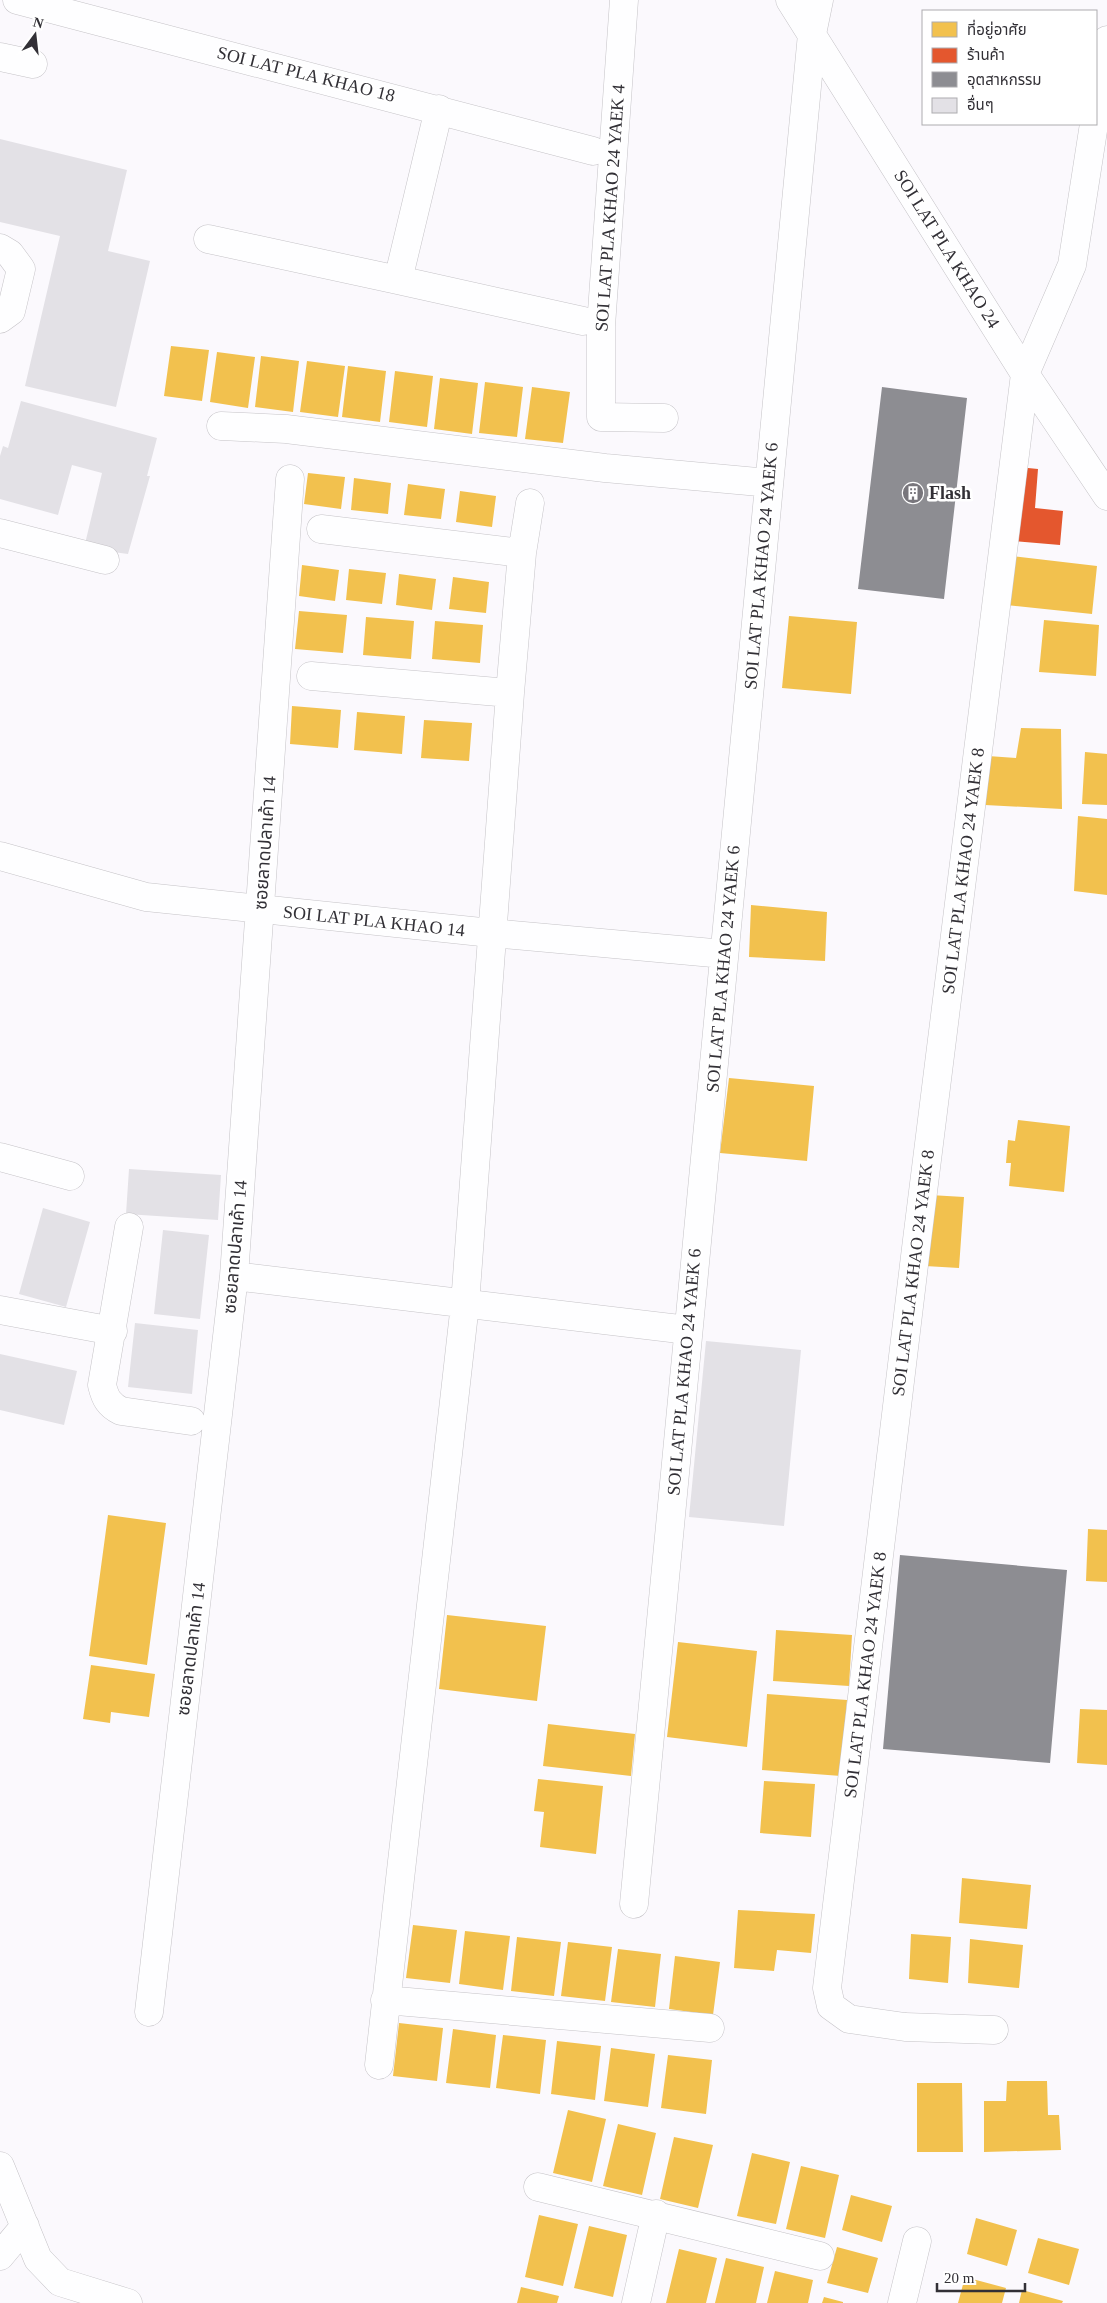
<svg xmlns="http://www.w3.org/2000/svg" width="1107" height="2303" font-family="'Times New Roman','Noto Sans Thai',serif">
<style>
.homes{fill:#f2c14e}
.shops{fill:#e4572e}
.industry{fill:#8d8d92}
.building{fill:#e3e1e6}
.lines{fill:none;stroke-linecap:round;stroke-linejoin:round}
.minor-casing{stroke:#c5c3c7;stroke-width:29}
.minor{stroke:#fefeff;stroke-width:28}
.labels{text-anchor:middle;stroke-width:5;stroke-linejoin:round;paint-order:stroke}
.street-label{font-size:18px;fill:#323036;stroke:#fff}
.poi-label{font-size:18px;font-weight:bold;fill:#323036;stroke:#fff;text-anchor:start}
</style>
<rect width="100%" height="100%" fill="#fbf9fd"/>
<path class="homes" d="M 171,346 L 209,350 L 202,401 L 164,396 Z
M 217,352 L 255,357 L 248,408 L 210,402 Z
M 261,356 L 299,361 L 293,412 L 255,407 Z
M 307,361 L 345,366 L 338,417 L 300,412 Z
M 348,366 L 386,371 L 380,422 L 342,417 Z
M 395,371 L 433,376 L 427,427 L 389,422 Z
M 440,378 L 478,383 L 472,434 L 434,429 Z
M 485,382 L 523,387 L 517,437 L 479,433 Z
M 532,387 L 570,392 L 563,443 L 525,439 Z
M 308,473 L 345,477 L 341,509 L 304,504 Z
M 354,478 L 391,483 L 388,514 L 351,510 Z
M 408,484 L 445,489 L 441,519 L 404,515 Z
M 460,491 L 496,496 L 492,527 L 456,522 Z
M 1011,556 L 1097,566 L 1092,614 L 1006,605 Z
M 302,565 L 339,570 L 335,601 L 299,596 Z
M 349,569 L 386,573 L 382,604 L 346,600 Z
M 399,574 L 436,579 L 432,610 L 396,605 Z
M 453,577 L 489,582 L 486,613 L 449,609 Z
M 299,611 L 347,615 L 343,653 L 295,649 Z
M 789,616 L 857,622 L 851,694 L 782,688 Z
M 366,617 L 414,621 L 411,659 L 363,655 Z
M 1044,620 L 1099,625 L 1096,676 L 1039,672 Z
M 435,621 L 483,625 L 480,663 L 432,659 Z
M 292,706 L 341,710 L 338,748 L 290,744 Z
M 357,712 L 405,716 L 402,754 L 354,750 Z
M 424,720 L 472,723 L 469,761 L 421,758 Z
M 1021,728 L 1061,729 L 1062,809 L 985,805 L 988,756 L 1016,758 Z
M 1085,752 L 1107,754 L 1107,805 L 1082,804 Z
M 1078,816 L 1107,819 L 1107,895 L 1074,891 Z
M 751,905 L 827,912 L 825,961 L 749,957 Z
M 729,1078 L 814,1086 L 807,1161 L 720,1153 Z
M 1018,1120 L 1070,1126 L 1064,1192 L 1009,1186 L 1011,1163 L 1006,1163 L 1008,1140 L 1015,1141 Z
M 930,1195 L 964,1197 L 959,1268 L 925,1266 Z
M 108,1515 L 166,1523 L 147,1665 L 89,1656 Z
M 1088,1529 L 1107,1530 L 1107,1582 L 1086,1581 Z
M 447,1615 L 546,1626 L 537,1701 L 439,1689 Z
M 776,1630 L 852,1635 L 849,1686 L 773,1681 Z
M 678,1642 L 757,1651 L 747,1747 L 667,1737 Z
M 91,1665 L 155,1674 L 149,1717 L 111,1712 L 110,1723 L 83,1719 Z
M 767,1694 L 847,1700 L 841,1776 L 762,1770 Z
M 1080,1709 L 1107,1710 L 1107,1765 L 1077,1763 Z
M 548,1724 L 635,1734 L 631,1776 L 543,1766 Z
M 538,1779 L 603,1786 L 596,1854 L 540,1847 L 544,1812 L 534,1811 Z
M 764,1781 L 815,1784 L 811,1837 L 760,1833 Z
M 962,1878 L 1031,1885 L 1027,1929 L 959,1923 Z
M 738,1910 L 815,1914 L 811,1953 L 777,1950 L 774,1971 L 734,1968 Z
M 413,1925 L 457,1930 L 450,1983 L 406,1978 Z
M 465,1931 L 510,1936 L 503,1990 L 459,1984 Z
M 911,1934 L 951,1937 L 948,1983 L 909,1979 Z
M 517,1937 L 561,1942 L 554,1996 L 511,1991 Z
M 970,1939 L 1023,1945 L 1019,1988 L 968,1983 Z
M 568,1942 L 612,1947 L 605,2001 L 561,1996 Z
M 618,1949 L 661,1954 L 655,2007 L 611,2002 Z
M 675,1956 L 720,1962 L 713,2015 L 669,2009 Z
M 399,2023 L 443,2028 L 437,2081 L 393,2076 Z
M 453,2029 L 496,2035 L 490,2088 L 446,2083 Z
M 503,2035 L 546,2040 L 540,2094 L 496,2088 Z
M 557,2041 L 601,2046 L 595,2100 L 551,2094 Z
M 611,2048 L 655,2054 L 648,2107 L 604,2101 Z
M 668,2055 L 712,2060 L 706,2114 L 661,2108 Z
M 1007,2081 L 1047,2081 L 1048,2115 L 1059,2115 L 1061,2150 L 984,2152 L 984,2101 L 1006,2101 Z
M 917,2083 L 962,2083 L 963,2152 L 917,2152 Z
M 568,2110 L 606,2119 L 592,2182 L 553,2173 Z
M 618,2124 L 656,2133 L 642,2195 L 603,2186 Z
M 674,2137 L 713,2145 L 698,2208 L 660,2199 Z
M 752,2153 L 790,2162 L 776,2224 L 737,2216 Z
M 801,2166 L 839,2175 L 825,2238 L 786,2229 Z
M 851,2195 L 892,2206 L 882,2242 L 842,2230 Z
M 539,2215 L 578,2224 L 563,2286 L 525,2277 Z
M 976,2218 L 1017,2230 L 1007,2266 L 967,2254 Z
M 589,2226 L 627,2235 L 613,2297 L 574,2288 Z
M 1038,2238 L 1079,2249 L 1069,2285 L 1028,2273 Z
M 837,2247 L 878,2258 L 868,2293 L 827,2283 Z
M 679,2249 L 717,2258 L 706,2303 L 666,2303 Z
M 726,2258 L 764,2267 L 756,2303 L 715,2303 Z
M 775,2271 L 813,2280 L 808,2303 L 767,2303 Z
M 965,2277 L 1006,2288 L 1002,2303 L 958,2303 Z
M 521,2287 L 559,2296 L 557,2303 L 517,2303 Z
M 1022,2290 L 1063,2301 L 1062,2303 L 1019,2303 Z
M 824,2297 L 843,2302 L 843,2303 L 822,2303 Z"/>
<path class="shops" d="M 1018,467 L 1038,469 L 1035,508 L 1063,511 L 1060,545 L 1012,541 Z"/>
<path class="industry" d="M 882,387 L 967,398 L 944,599 L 858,589 Z
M 900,1555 L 1067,1570 L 1050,1763 L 883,1749 Z"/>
<path class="building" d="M 0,139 L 127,170 L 108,251 L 150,261 L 116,407 L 25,386 L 60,236 L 0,222 Z
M 21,401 L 157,438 L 147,476 L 150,476 L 128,554 L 84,548 L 102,473 L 72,465 L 58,515 L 0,499 L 0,456 L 3,446 L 8,448 Z
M 129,1169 L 221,1175 L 218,1220 L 126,1214 Z
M 43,1208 L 90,1222 L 66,1307 L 19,1294 Z
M 163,1230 L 209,1235 L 200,1319 L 154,1314 Z
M 135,1323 L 198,1330 L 192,1394 L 128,1387 Z
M 706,1341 L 801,1350 L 784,1526 L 689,1517 Z
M 0,1354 L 77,1371 L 64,1425 L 0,1410 Z"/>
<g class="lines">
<g class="minor-casing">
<path id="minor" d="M 17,0 L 593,151
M 624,0 L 601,326 L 601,417 L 664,418
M 790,0 L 1025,374 L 1107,496
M 0,57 L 33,64
M 1096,112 L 1107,40
M 208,239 L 398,280 L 439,109
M 0,248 L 10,254 L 21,269 L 11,311 L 0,319
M 398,280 L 583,321
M 221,426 L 286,429 L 605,468 L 769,483
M 321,529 L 522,553
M 0,533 L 105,560
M 311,676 L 510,693
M 0,856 L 146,897 L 491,933 L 724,954
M 0,1157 L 70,1176
M 129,1227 L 102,1385 C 105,1398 109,1405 121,1411 L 191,1421
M 234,1276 L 688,1330
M 0,1310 L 113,1331
M 634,1904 L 812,34 L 819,0
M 385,2000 L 710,2028
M 149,2012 L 234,1276 L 290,479
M 994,2030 L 905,2027 L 849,2019 L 831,2006 L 827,1988 L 917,1240 L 1025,374 L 1072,265 L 1094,124
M 379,2065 L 465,1304 L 510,693 L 522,553 L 530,503
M 0,2166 L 38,2259 L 60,2282 L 128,2303
M 538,2187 L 820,2256
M 0,2256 L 25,2226
M 636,2303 L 656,2214
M 902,2303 L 917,2241"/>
</g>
<use href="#minor" class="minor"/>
</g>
<defs>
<g id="building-disc" transform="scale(1.125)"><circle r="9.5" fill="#78767c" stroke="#fff"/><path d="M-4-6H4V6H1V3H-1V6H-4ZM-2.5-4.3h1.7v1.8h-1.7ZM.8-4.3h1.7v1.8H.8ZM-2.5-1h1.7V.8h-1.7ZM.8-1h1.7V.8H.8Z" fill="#fff"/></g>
</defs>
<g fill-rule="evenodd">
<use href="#building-disc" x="913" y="493"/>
</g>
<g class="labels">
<g class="street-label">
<text transform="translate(306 74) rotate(14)" y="6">SOI LAT PLA KHAO 18</text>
<text transform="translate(610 208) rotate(-86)" y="6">SOI LAT PLA KHAO 24 YAEK 4</text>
<text transform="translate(947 249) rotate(58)" y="6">SOI LAT PLA KHAO 24</text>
<text transform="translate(761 566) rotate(-85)" y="6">SOI LAT PLA KHAO 24 YAEK 6</text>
<text transform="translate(265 843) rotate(-86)" y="6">ซอยลาดปลาเค้า 14</text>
<text transform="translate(963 871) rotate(-83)" y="6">SOI LAT PLA KHAO 24 YAEK 8</text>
<text transform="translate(374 921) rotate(6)" y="6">SOI LAT PLA KHAO 14</text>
<text transform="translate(723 969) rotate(-85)" y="6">SOI LAT PLA KHAO 24 YAEK 6</text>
<text transform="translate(235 1247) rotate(-85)" y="6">ซอยลาดปลาเค้า 14</text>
<text transform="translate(913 1273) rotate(-83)" y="6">SOI LAT PLA KHAO 24 YAEK 8</text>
<text transform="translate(684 1372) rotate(-85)" y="6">SOI LAT PLA KHAO 24 YAEK 6</text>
<text transform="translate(191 1649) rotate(-83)" y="6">ซอยลาดปลาเค้า 14</text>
<text transform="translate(865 1675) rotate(-83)" y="6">SOI LAT PLA KHAO 24 YAEK 8</text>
</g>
<g class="poi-label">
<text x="929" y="499">Flash</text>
</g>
</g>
<rect x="922" y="10" width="175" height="115" fill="#ffffff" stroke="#adacaf"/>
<rect x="932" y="22" width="25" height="15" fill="#f2c14e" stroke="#adacaf"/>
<text x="967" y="35" font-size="15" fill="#323036">ที่อยู่อาศัย</text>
<rect x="932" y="48" width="25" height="15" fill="#e4572e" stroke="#adacaf"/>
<text x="967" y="60" font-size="15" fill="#323036">ร้านค้า</text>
<rect x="932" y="72" width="25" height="15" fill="#8d8d92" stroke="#adacaf"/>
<text x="967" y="85" font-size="15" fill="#323036">อุตสาหกรรม</text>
<rect x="932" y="98" width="25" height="15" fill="#e3e1e6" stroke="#adacaf"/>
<text x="967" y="110" font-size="15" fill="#323036">อื่นๆ</text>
<g transform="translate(35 35) rotate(15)" stroke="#ffffff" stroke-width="4" paint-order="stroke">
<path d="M0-4L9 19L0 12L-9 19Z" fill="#323036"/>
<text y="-8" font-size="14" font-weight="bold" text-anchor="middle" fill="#323036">N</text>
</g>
<path d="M937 2283v8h88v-8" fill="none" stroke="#323036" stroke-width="2.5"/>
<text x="944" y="2283" font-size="15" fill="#323036" stroke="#ffffff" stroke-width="4" paint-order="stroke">20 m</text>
</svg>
